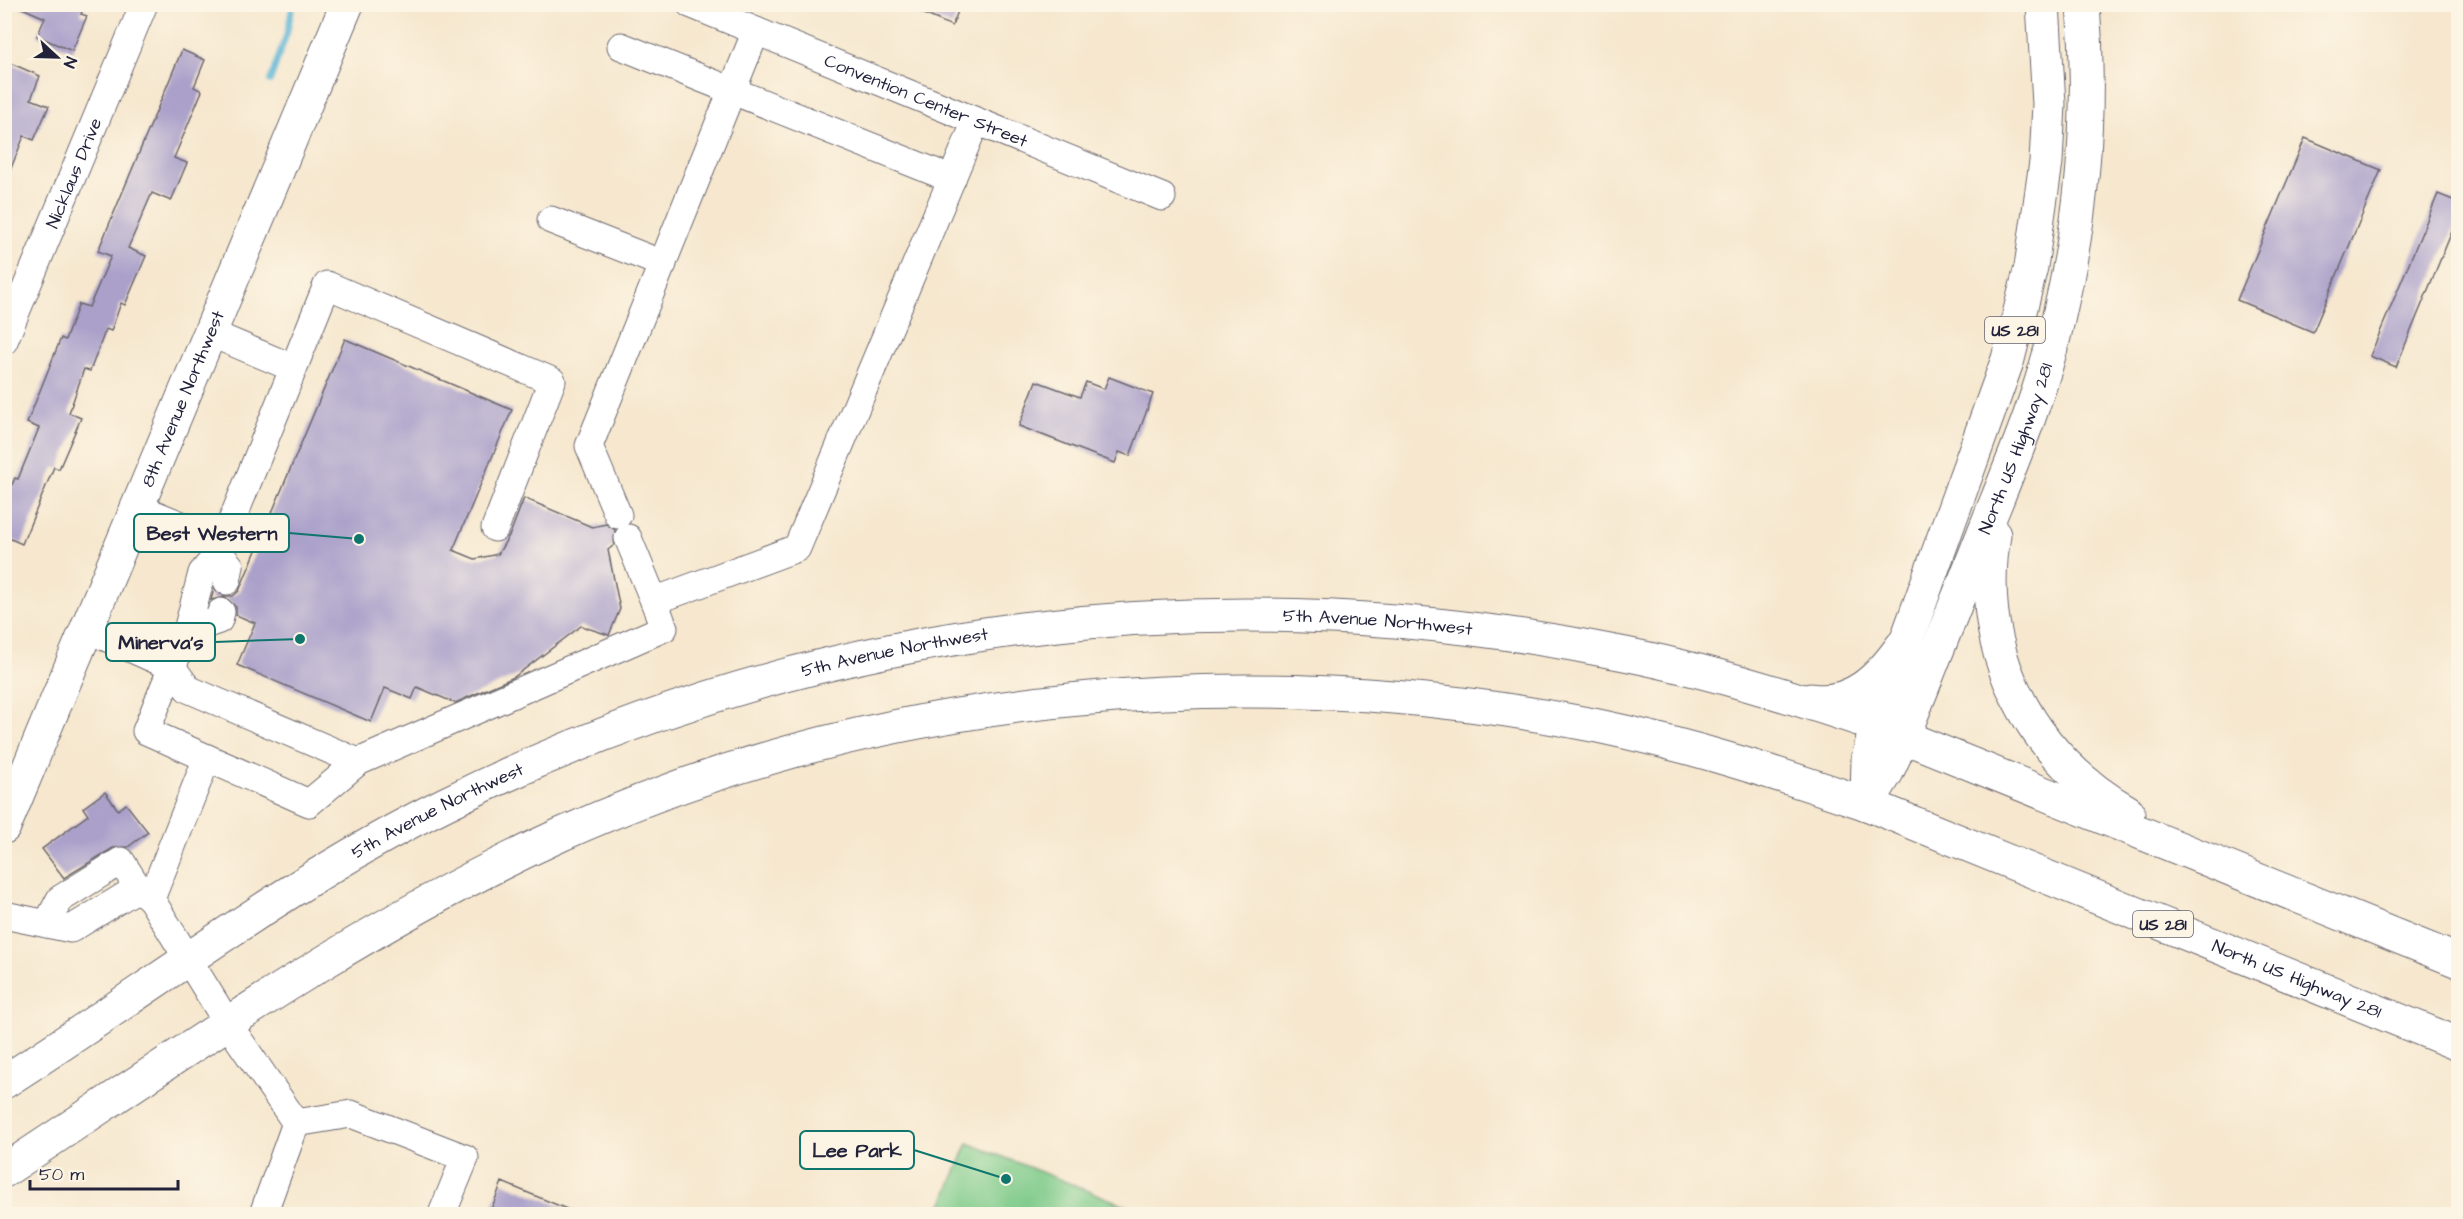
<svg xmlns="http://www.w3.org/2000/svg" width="2463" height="1219" font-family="'Architects Daughter',sans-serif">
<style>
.green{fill:#7dca89;stroke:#507662;stroke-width:1.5}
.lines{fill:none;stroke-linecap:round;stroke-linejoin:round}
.stream{stroke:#57b3d5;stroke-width:6}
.building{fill:#aaa0ca}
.minor-casing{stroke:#6c676e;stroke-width:29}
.major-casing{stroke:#6c676e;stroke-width:35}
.highway-casing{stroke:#6c676e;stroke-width:35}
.minor{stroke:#fff;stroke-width:27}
.major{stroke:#fff;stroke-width:33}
.highway{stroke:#fff;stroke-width:33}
.labels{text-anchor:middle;stroke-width:5;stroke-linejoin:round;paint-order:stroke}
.shield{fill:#fcf5e5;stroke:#63616e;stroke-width:1.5}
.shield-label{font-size:16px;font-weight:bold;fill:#22223b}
.street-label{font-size:18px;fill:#22223b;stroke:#fcf5e5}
.leader{fill:none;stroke:#0f766e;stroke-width:2}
.callout-dot{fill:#0f766e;stroke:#fcf5e5;stroke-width:2}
.callout{fill:#fcf5e5;stroke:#0f766e;stroke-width:2}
.callout-label{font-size:20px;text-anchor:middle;font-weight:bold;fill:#22223b}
</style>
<rect width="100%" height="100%" fill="#fcf5e5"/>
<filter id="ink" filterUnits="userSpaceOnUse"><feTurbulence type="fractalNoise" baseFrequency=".0167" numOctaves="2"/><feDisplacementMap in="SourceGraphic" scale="12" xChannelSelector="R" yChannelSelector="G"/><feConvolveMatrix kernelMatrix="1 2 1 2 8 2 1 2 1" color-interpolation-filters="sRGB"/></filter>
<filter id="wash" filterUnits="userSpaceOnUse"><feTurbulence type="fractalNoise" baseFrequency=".008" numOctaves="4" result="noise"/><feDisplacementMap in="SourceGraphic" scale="24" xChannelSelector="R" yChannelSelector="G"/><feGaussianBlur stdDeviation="1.35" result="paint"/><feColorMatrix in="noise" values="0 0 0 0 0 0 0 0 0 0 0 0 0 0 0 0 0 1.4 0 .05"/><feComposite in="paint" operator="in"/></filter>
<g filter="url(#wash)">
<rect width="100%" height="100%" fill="#f6e7ce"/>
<path class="green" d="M 968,1143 L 1147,1214 L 938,1214 Z"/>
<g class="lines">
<path class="stream" d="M 270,81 L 287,33 L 293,4"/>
</g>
<g id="blocks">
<path class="building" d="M 13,4 L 85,4 L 81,14 L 87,16 L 72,51 L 37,36 L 45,18 Z
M 901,4 L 961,4 L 952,26 Z
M 182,50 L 205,60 L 194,87 L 202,91 L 174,158 L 187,163 L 171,201 L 152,193 L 128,248 L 146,256 L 125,305 L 121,303 L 111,331 L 106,329 L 90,371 L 84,369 L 69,413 L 81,418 L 59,469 L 54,467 L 22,544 L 4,536 L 4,503 L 15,478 L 18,479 L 39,428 L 27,423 L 61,338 L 65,340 L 79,304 L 89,307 L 111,256 L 98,251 Z
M 8,62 L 40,76 L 31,99 L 49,106 L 34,140 L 24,136 L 5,183 L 4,71 Z
M 2305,138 L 2381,170 L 2313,332 L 2237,300 Z
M 2438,194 L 2458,202 L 2458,217 L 2396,367 L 2370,356 Z
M 345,339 L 512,410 L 453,550 L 475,559 L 498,554 L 510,534 L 524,498 L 592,527 L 606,524 L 615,530 L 614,545 L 608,550 L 620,609 L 609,635 L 581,626 L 514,677 L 455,703 L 417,687 L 412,699 L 385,688 L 371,722 L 237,665 L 255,623 L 236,615 L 236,607 L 225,597 L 211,600 L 214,589 L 224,596 L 233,596 L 239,591 Z
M 1109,377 L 1153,394 L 1130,456 L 1119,452 L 1115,463 L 1019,426 L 1036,381 L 1080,397 L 1086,382 L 1104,389 Z
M 105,792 L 118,810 L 126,804 L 148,832 L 128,847 L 113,848 L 64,878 L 42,849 L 88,815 L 83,808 Z
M 502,1182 L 579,1214 L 579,1215 L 489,1215 Z"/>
</g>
</g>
<g filter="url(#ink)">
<use href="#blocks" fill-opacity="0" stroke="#6c676e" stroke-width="1.5"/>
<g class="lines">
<g class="minor-casing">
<g id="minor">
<path id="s1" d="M 690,4 L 1162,197"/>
<path d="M 621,46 L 952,179"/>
<path d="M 551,220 L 663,264"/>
<path d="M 210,333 L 293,368"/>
<path id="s2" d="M 4,341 L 144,4"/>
<path d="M 137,507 L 223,542"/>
<path d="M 618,515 L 589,446 L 756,31"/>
<path d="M 628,538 L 654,601 L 797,548 L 976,121"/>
<path d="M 219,553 L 230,566 L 227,581"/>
<path d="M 87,629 L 172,667 L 188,689 L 358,762 L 664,628 L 654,601"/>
<path d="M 187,631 L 219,620 L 221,612"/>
<path d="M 207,758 L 151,899 L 228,1024 L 296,1123 L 351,1114 L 465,1158 L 442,1214"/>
<path d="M 358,762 L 309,803 L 146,731 L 187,631 L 202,573 L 219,553 L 327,285 L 552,381 L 495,528"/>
<path d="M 4,915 L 71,929 L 138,888 L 151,899"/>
<path d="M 47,924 L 60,899 L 121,861 L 138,888"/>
<path d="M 263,1214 L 296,1123"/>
</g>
</g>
<g class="major-casing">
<g id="major">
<path d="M 1811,700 C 1853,706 1880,677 1902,646"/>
<path id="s3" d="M 4,827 L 347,4"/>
<path id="s4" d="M 4,1082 C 150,989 289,881 445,804 C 817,620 1219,571 1625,654 C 1710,671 1794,697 1876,725"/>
<path d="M 4,1171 C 185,1052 363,925 560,835 C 883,689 1252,657 1598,726 C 1689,745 1779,774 1867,804"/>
</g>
</g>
<g class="highway-casing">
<g id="highway">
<path d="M 1994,535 C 1975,651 2028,754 2128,812"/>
<path d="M 1882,728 L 2458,961"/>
<path d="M 1867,799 L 1868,759 L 1876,725 L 2008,359 L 2031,267 L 2046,162 L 2049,104 L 2043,4"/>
<path id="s5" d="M 1867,804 L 1887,772 L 1903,737 C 1932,663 1961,590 1990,517 C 2016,453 2043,388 2058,320 C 2083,216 2092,111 2083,4"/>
<path id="s6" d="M 1867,804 L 2458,1044"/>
</g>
</g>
<use href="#minor" class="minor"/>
<use href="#major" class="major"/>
<use href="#highway" class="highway"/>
</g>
</g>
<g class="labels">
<g class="shield">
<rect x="1985" y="317" width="60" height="26" rx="4.5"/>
<rect x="2133" y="911" width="60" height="26" rx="4.5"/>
</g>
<g class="shield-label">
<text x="2015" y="336">US 281</text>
<text x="2163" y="930">US 281</text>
</g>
<g class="street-label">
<text dy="6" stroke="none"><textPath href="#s1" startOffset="255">Convention Center Street</textPath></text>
<text dy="6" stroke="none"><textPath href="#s2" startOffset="182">Nicklaus Drive</textPath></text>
<text dy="6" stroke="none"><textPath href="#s3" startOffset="464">8th Avenue Northwest</textPath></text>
<text dy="6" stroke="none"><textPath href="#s5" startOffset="386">North US Highway 281</textPath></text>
<text dy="6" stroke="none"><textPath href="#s4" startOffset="1484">5th Avenue Northwest</textPath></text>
<text dy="6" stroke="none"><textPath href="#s4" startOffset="998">5th Avenue Northwest</textPath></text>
<text dy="6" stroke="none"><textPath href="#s4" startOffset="512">5th Avenue Northwest</textPath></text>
<text dy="6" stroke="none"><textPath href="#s6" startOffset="464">North US Highway 281</textPath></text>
</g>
</g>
<path class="leader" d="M359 539L289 533M300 639L215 642M1006 1179L914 1150"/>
<g class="callout-dot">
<circle cx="359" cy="539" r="6"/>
<circle cx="300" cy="639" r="6"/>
<circle cx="1006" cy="1179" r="6"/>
</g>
<g class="callout">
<rect x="134" y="514" width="155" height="38" rx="6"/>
<rect x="106" y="623" width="109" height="38" rx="6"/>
<rect x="800" y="1131" width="114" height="38" rx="6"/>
</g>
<g class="callout-label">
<text x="212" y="540">Best Western</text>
<text x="161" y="649">Minerva's</text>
<text x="857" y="1157">Lee Park</text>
</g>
<rect width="2463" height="1219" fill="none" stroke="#fcf5e5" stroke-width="24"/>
<g transform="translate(57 57) rotate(112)" stroke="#fcf5e5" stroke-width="4.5" paint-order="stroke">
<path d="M0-4.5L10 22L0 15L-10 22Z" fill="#22223b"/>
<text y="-9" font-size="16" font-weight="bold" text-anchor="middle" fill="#22223b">N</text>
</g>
<path d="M30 1180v9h148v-9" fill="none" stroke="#22223b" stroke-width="3"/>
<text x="39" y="1180" font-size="18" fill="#22223b" stroke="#fcf5e5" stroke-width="4.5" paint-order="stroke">50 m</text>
</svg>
